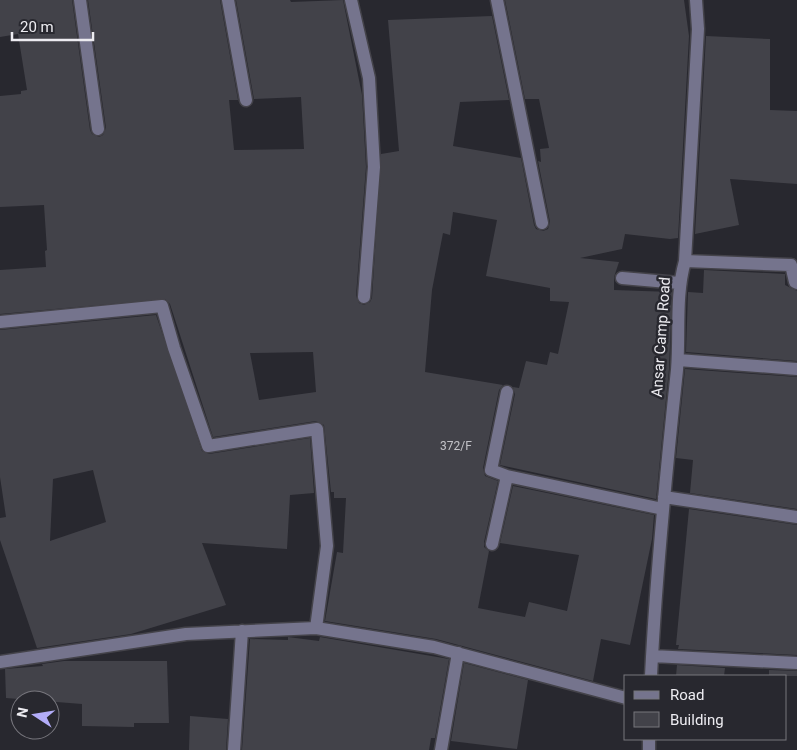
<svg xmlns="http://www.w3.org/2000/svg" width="797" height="750" font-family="Roboto,sans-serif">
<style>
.building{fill:#424249;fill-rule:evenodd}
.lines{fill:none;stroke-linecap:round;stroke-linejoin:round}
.minor-casing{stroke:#44434a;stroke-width:15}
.minor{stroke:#75748d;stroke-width:12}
.labels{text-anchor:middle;stroke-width:5;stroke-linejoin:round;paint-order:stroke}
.number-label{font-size:12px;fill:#c2c2c7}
.street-label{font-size:15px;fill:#edecf1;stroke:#28282f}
</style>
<rect width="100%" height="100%" fill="#28282f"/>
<path class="building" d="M 0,0 L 72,0 L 90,130 L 92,134 L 99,137 L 103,135 L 106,128 L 88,0 L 220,0 L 238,100 L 229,100 L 234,150 L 304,149 L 301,97 L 254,99 L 236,0 L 290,0 L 291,2 L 343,0 L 362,95 L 366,167 L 356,296 L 359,303 L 364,305 L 370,302 L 372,298 L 381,154 L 399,151 L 388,20 L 492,16 L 509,100 L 460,102 L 453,146 L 521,158 L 534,225 L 536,229 L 543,231 L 548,229 L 550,222 L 538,161 L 541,162 L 540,149 L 549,148 L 539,99 L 525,99 L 505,0 L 684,0 L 689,36 L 678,238 L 670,239 L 625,234 L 622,249 L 580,258 L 619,262 L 614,277 L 614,290 L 672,292 L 669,369 L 656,499 L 500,465 L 515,394 L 513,387 L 519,388 L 526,361 L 547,365 L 550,352 L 558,354 L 569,302 L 550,301 L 550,288 L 486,276 L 497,220 L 453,212 L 450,235 L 443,233 L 432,290 L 425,372 L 503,385 L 499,390 L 483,468 L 485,476 L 498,481 L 484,542 L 484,547 L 489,551 L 478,608 L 525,617 L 529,602 L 567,611 L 579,555 L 500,543 L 513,486 L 654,515 L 652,539 L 630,645 L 601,639 L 593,681 L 436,639 L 325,621 L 337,552 L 343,553 L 346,498 L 334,498 L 334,492 L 331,492 L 324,425 L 316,421 L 213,437 L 170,304 L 165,299 L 0,314 L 0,270 L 46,267 L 45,251 L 47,250 L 44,205 L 0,207 L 0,96 L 21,94 L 21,91 L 27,90 L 18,34 L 0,37 ZM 313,352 L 316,392 L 259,400 L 250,353 Z
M 706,36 L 770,39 L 770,110 L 797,111 L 797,184 L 730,179 L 739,225 L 695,234 Z
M 704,270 L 785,274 L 785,285 L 797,291 L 797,361 L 686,352 L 688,292 L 703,293 Z
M 156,315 L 202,451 L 209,454 L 310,438 L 314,493 L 290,495 L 287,549 L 202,543 L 226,605 L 131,634 L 37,648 L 0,540 L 0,518 L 6,517 L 0,477 L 0,330 ZM 93,470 L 106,522 L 50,541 L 53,479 Z
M 685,369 L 797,377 L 797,509 L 690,493 L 693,460 L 676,458 Z
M 689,509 L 797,525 L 797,655 L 678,649 L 679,645 L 676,645 Z
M 288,637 L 319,641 L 320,637 L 449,659 L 435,738 L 431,738 L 429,750 L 242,750 L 250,639 L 288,640 Z
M 64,661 L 167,661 L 169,723 L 134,723 L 134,727 L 82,726 L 82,704 L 6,698 L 5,669 L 43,666 L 42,664 Z
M 464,663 L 528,680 L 517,749 L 451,741 Z
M 677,665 L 725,668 L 724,676 L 676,676 Z
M 769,670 L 797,671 L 797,676 L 769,676 Z
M 190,716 L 228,719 L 226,750 L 189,750 Z"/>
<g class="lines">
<g class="minor-casing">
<path id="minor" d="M 80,0 L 98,129
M 228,0 L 246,100
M 351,0 L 369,78 L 374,167 L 364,297
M 497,0 L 542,223
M 685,261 L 791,265 L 795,282 L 797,283
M 622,278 L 679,283
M 0,322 L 162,306 L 174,348 L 208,446 L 317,429 L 327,546 L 316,628
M 678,360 L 797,369
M 507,476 L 663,509
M 664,497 L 797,517
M 492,544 L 507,476 L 491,470 L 507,392
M 652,656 L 797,663
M 0,662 L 186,634 L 316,628 L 434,647 L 626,698
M 651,676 C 656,574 666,472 677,370 C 680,333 675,297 685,261 L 698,29 L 696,0
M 234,750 L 242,631
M 441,750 L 458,653
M 649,750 L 649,739"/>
</g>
<use href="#minor" class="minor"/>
</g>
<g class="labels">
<g class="number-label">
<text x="456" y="450">372/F</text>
</g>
<g class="street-label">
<text transform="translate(661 337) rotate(-86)" y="5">Ansar Camp Road</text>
</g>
</g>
<rect x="624" y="675" width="162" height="65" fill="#28282f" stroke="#77767d"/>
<rect x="634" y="691" width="25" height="8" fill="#75748d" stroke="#77767d"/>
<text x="670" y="700" font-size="15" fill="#edecf1">Road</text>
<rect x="634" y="712" width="25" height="15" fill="#424249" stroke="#77767d"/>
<text x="670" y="725" font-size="15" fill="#edecf1">Building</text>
<g transform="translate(35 715) rotate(282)"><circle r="24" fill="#28282f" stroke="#77767d"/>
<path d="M0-4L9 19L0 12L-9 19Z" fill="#b3adf9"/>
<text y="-8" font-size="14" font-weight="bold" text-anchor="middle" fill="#edecf1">N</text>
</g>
<path d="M12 32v8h81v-8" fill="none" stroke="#edecf1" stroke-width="2.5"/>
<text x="20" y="32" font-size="15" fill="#edecf1" stroke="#28282f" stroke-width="4" paint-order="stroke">20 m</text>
</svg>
